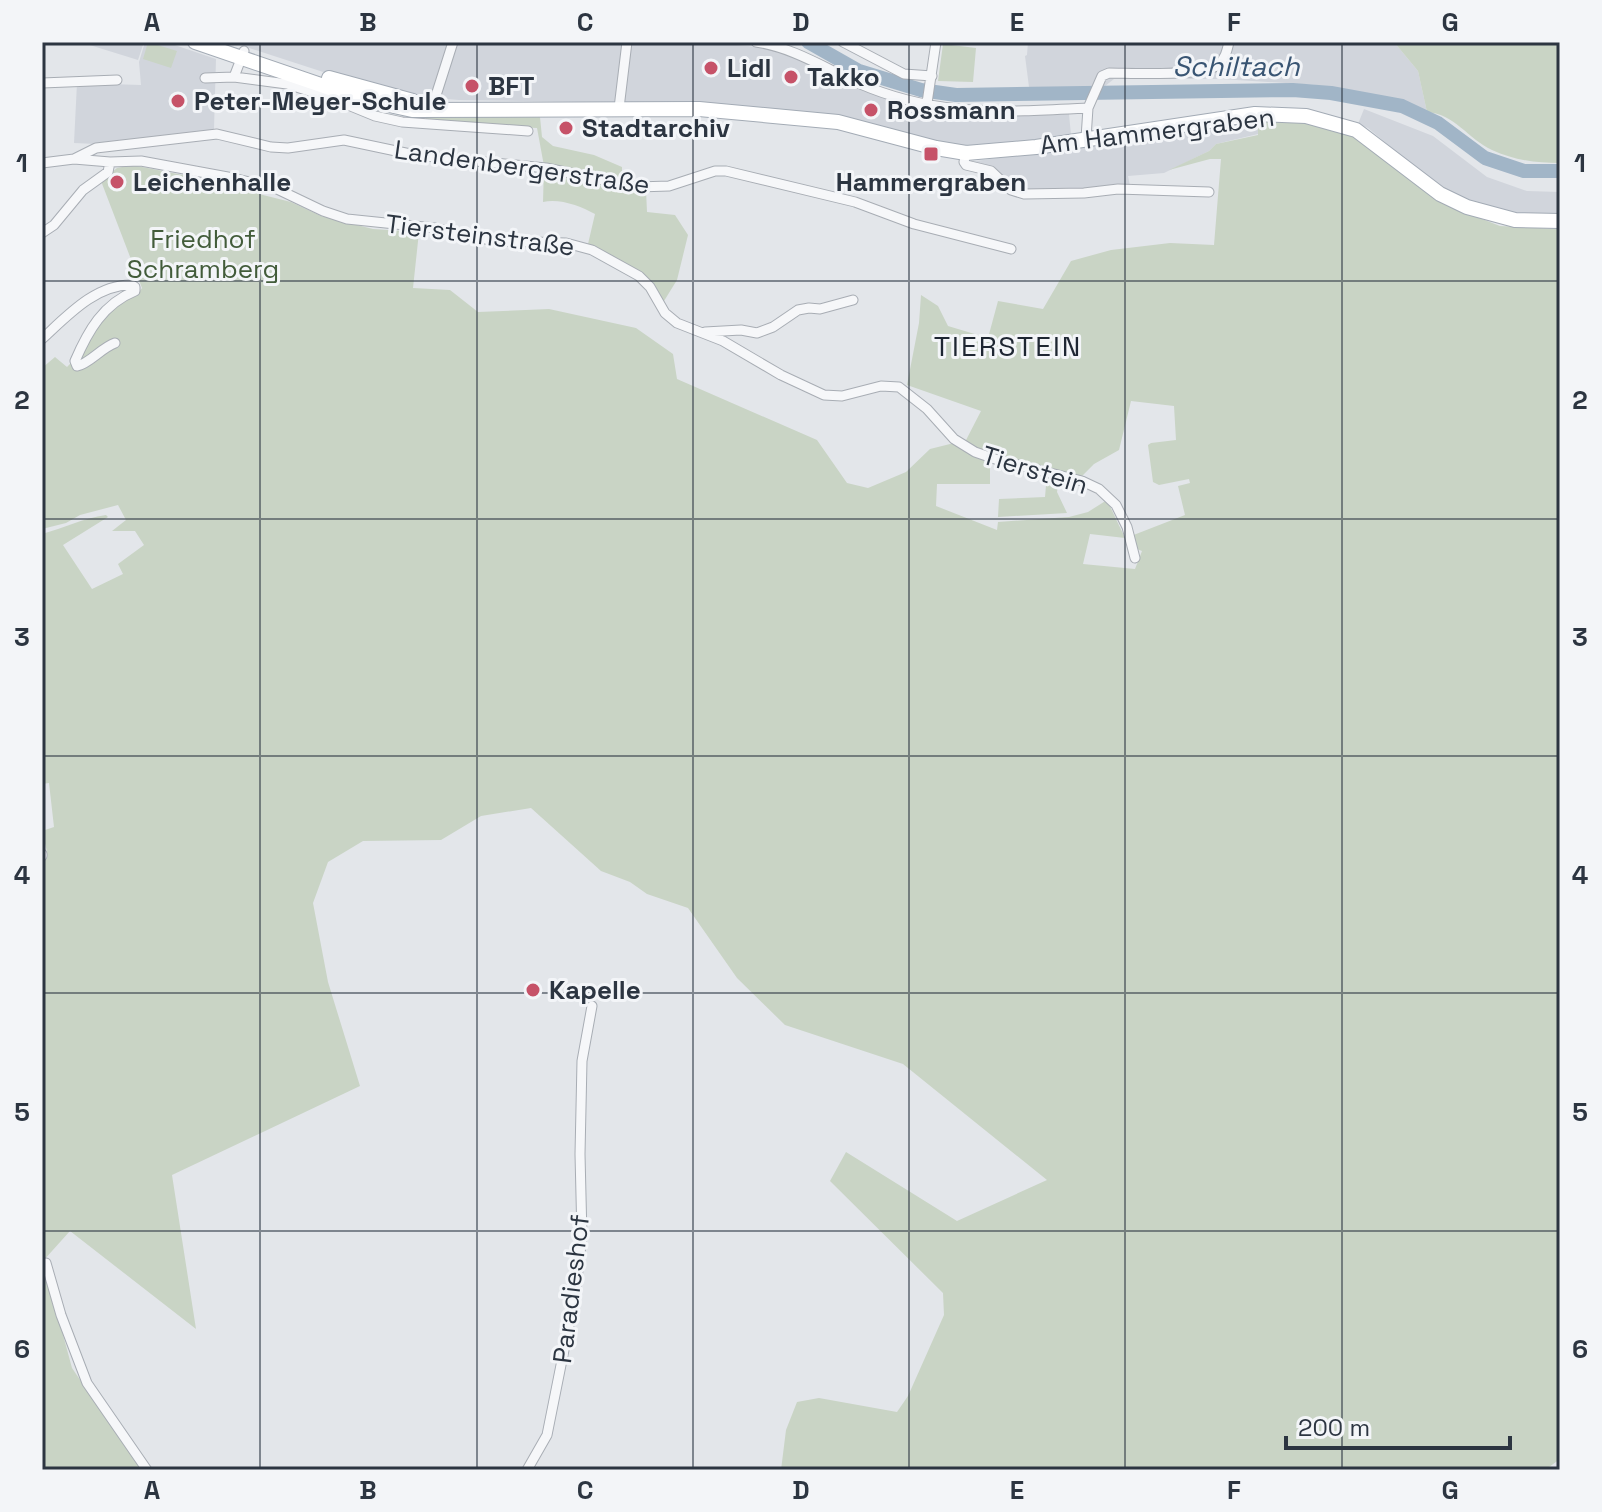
<svg xmlns="http://www.w3.org/2000/svg" width="1602" height="1512" font-family="'Space Grotesk',sans-serif">
<style>
.built{fill:#d1d5dc}
.green{fill:#c9d4c5}
.lines{fill:none;stroke-linecap:round;stroke-linejoin:round}
.river{stroke:#a1b5c7;stroke-width:14}
.minor-casing{stroke:#a8adb4;stroke-width:11}
.primary-casing{stroke:#a3abb5;stroke-width:16}
.minor{stroke:#f6f7f9;stroke-width:9}
.primary{stroke:#fff;stroke-width:14}
.grid{fill:none;stroke:#2c3541;stroke-width:2;stroke-opacity:0.55}
.poi-dot{fill:#c65268;stroke:#f3f5f8;stroke-width:3}
.labels{text-anchor:middle;stroke-width:6;stroke-linejoin:round;paint-order:stroke}
.poi-label{font-size:26px;font-weight:bold;fill:#2c3541;stroke:#f3f5f8;text-anchor:start}
.street-label{font-size:26px;fill:#2c3541;stroke:#f3f5f8}
.park-label{font-size:26px;fill:#425c3a;stroke:#f3f5f8}
.water-label{font-size:28px;font-style:italic;fill:#395573;stroke:#f3f5f8}
.neighbourhood-label{font-size:28px;letter-spacing:2px;fill:#1e2632;stroke:#f3f5f8}
.neatline{fill:none;stroke:#2c3541;stroke-width:3}
.grid-label{font-size:26px;text-anchor:middle;font-weight:bold;fill:#2c3541}
</style>
<rect width="100%" height="100%" fill="#e3e6ea"/>
<path class="built" d="M 80,42 L 144,42 L 138,60 Z
M 145,42 L 166,42 L 216,59 L 214,129 L 165,137 L 96,144 L 74,143 L 77,83 L 141,85 L 139,62 Z
M 231,42 L 704,42 L 769,48 L 795,55 L 907,106 L 980,113 L 1069,114 L 1071,135 L 978,149 L 944,145 L 854,121 L 638,103 L 459,100 L 411,96 L 357,83 Z
M 1028,42 L 1218,42 L 1219,45 L 1259,45 L 1259,42 L 1394,42 L 1418,71 L 1427,112 L 1389,97 L 1384,100 L 1317,85 L 1221,79 L 1114,79 L 1100,90 L 1029,87 L 1025,56 L 1027,55 Z
M 1364,109 L 1433,136 L 1487,177 L 1527,191 L 1560,192 L 1560,214 L 1507,212 L 1457,196 L 1422,173 L 1368,128 L 1358,124 Z
M 1258,121 L 1258,134 L 1216,144 L 1209,151 L 1164,173 L 1128,176 L 1130,186 L 1052,194 L 1016,191 L 969,162 Z"/>
<path class="green" d="M 148,42 L 177,51 L 171,68 L 143,59 Z
M 1394,42 L 1560,42 L 1560,163 C 1537,163 1513,160 1492,150 C 1468,139 1455,114 1427,112 L 1418,71 Z
M 943,44 L 976,48 L 973,82 L 938,81 Z
M 426,116 L 540,117 L 542,137 L 553,146 L 594,155 L 622,167 L 622,185 L 646,190 L 647,212 L 675,215 L 688,235 L 677,280 L 664,301 L 637,271 L 588,244 L 595,214 C 581,206 559,198 543,202 L 544,166 L 537,128 L 426,123 Z
M 1258,121 L 1303,122 L 1355,136 L 1449,206 L 1500,226 L 1560,229 L 1560,1459 L 1545,1470 L 781,1470 L 786,1430 L 797,1402 L 819,1398 L 897,1412 L 908,1396 L 944,1315 L 943,1293 L 830,1181 L 846,1152 L 957,1221 L 1047,1180 L 903,1064 L 785,1025 L 737,978 L 688,908 L 647,894 L 630,882 L 601,871 L 531,808 L 481,816 L 441,840 L 363,841 L 328,862 L 313,903 L 328,982 L 360,1086 L 172,1175 L 196,1329 L 70,1231 L 43,1261 L 72,1368 L 141,1470 L 42,1470 L 42,867 L 47,852 L 42,831 L 54,827 L 49,783 L 42,784 L 42,534 C 64,528 83,518 106,515 L 108,517 L 63,545 L 92,589 L 123,574 L 118,564 L 144,545 L 135,531 L 112,531 L 126,520 L 118,505 L 80,515 L 66,523 L 42,529 L 42,368 L 55,357 L 67,367 C 89,347 103,301 136,296 L 142,288 L 101,181 L 117,168 L 132,165 L 188,176 L 291,202 L 321,216 L 373,229 L 419,232 L 413,288 L 450,290 L 478,312 L 549,309 L 636,328 L 673,354 L 677,379 L 817,440 L 847,483 L 868,488 L 906,472 L 930,449 L 954,443 L 990,460 L 990,484 L 937,484 L 936,506 L 997,530 L 998,522 L 1069,517 L 1088,512 L 1107,500 L 1125,538 L 1090,534 L 1083,564 L 1135,569 L 1142,551 L 1137,549 L 1131,536 L 1185,515 L 1178,486 L 1190,483 L 1189,479 L 1159,485 L 1153,482 L 1148,445 L 1151,443 L 1176,440 L 1174,406 L 1131,401 L 1119,450 L 1094,464 L 1081,477 L 1005,460 L 964,444 L 981,411 L 907,385 L 919,323 L 921,295 L 938,306 L 948,326 L 988,338 L 998,301 L 1043,309 L 1071,261 L 1111,250 L 1170,243 L 1214,245 L 1221,159 L 1210,159 L 1169,170 L 1209,151 L 1216,144 L 1258,135 Z
M 1047,474 L 1059,480 L 1057,492 L 1067,513 L 998,517 L 999,499 L 1045,497 Z"/>
<g class="lines">
<path class="river" d="M 808,42 L 859,71 L 921,90 L 956,95 L 1293,90 L 1331,93 L 1402,106 L 1438,123 L 1485,158 L 1524,171 L 1560,171"/>
<g class="minor-casing">
<path id="minor" d="M 756,42 C 797,48 832,73 870,88 C 944,117 1010,112 1088,108
M 843,42 L 904,74 L 932,76
M 234,77 L 287,84 L 331,98 L 375,116 L 402,122 L 528,131
M 205,78 L 234,77 L 244,51
M 42,83 L 117,80
M 927,103 L 936,42
M 432,108 L 453,42
M 619,108 L 627,42
M 1086,138 L 1088,108 L 1102,76 L 1109,73 C 1131,73 1203,77 1218,65 C 1225,59 1227,51 1229,42
M 966,153 L 964,162 L 966,165 L 991,171 L 1011,190 L 1024,194 L 1084,193 L 1118,189 L 1209,192
M 74,159 L 96,148 L 217,134 L 271,147 L 288,148 L 344,140 L 415,155 L 546,168 L 638,187 L 669,186 L 715,171 L 726,171 L 855,202 L 914,224 L 1011,249
M 42,163 L 74,159 L 110,162 L 141,161 L 233,178 L 277,189 L 323,211 L 347,219 L 434,228 L 495,241 L 566,243 L 592,250 L 639,276 L 650,287 L 665,313 L 677,323 L 723,341 L 781,375 L 824,395 L 842,396 L 881,386 L 899,387 L 927,409 L 954,439 L 975,452 L 998,460 L 1082,481 L 1099,489 L 1116,505 L 1127,527 L 1135,558
M 42,233 L 54,225 L 83,190 L 108,172 L 110,162
M 705,332 L 741,330 L 757,333 L 773,327 L 798,310 L 809,308 L 820,309 L 853,300
M 42,339 C 67,316 96,284 132,285 L 135,287 L 135,291 C 103,304 88,331 75,361 L 77,366 C 89,364 101,348 115,343
M 42,854 L 42,856
M 46,1263 L 61,1315 L 87,1383 L 147,1470
M 527,1470 L 547,1435 L 575,1295 L 582,1237 L 580,1154 L 582,1061 L 592,1006"/>
</g>
<g class="primary-casing">
<path id="primary" d="M 195,42 L 362,99 L 412,110 L 699,109 L 838,122 L 936,148 L 966,153 L 1036,147 L 1255,114 L 1306,116 L 1356,130 L 1440,194 L 1467,207 L 1515,220 L 1560,221
M 329,78 L 413,101"/>
</g>
<use href="#minor" class="minor"/>
<use href="#primary" class="primary"/>
</g>
<path class="grid" d="M 260,42 L 260,1470M 477,42 L 477,1470M 693,42 L 693,1470M 909,42 L 909,1470M 1125,42 L 1125,1470M 1342,42 L 1342,1470M 42,281 L 1560,281M 42,519 L 1560,519M 42,756 L 1560,756M 42,993 L 1560,993M 42,1231 L 1560,1231"/>
<g class="poi-dot">
<circle cx="711" cy="68" r="8"/>
<circle cx="791" cy="77" r="8"/>
<circle cx="472" cy="86" r="8"/>
<circle cx="178" cy="101" r="8"/>
<circle cx="871" cy="110" r="8"/>
<circle cx="566" cy="128" r="8"/>
<rect x="923" y="146" width="16" height="16" rx="4"/>
<circle cx="117" cy="182" r="8"/>
<circle cx="533" cy="990" r="8"/>
</g>
<g class="labels">
<g class="poi-label">
<text x="727" y="77">Lidl</text>
<text x="807" y="86">Takko</text>
<text x="488" y="95">BFT</text>
<text x="194" y="110">Peter-Meyer-Schule</text>
<text x="887" y="119">Rossmann</text>
<text x="582" y="137">Stadtarchiv</text>
<text x="133" y="191">Leichenhalle</text>
<text x="931" y="191" text-anchor="middle">Hammergraben</text>
<text x="549" y="999">Kapelle</text>
</g>
<g class="street-label">
<text transform="translate(1157 131) rotate(-7)" y="9">Am Hammergraben</text>
<text transform="translate(522 167) rotate(8)" y="9">Landenbergerstraße</text>
<text transform="translate(480 235) rotate(7)" y="9">Tiersteinstraße</text>
<text transform="translate(1035 470) rotate(17)" y="9">Tierstein</text>
<text transform="translate(571 1289) rotate(-83)" y="9">Paradieshof</text>
</g>
<g class="park-label">
<text x="203" y="248">Friedhof<tspan x="203" dy="30">Schramberg</tspan></text>
</g>
<g class="water-label">
<text x="1236" y="76">Schiltach</text>
</g>
<g class="neighbourhood-label">
<text x="1008" y="356">TIERSTEIN</text>
</g>
</g>
<rect width="1602" height="1512" fill="none" stroke="#f3f5f8" stroke-width="88"/>
<path d="M1286 1436v12h224v-12" fill="none" stroke="#2c3541" stroke-width="4"/>
<text x="1298" y="1436" font-size="24" fill="#2c3541" stroke="#f3f5f8" stroke-width="6" paint-order="stroke">200 m</text>
<rect x="44" y="44" width="1514" height="1424" class="neatline"/>
<g class="grid-label">
<text x="152" y="31">A</text>
<text x="368" y="31">B</text>
<text x="585" y="31">C</text>
<text x="801" y="31">D</text>
<text x="1017" y="31">E</text>
<text x="1234" y="31">F</text>
<text x="1450" y="31">G</text>
<text x="22" y="172">1</text>
<text x="1580" y="172">1</text>
<text x="22" y="409">2</text>
<text x="1580" y="409">2</text>
<text x="22" y="646">3</text>
<text x="1580" y="646">3</text>
<text x="22" y="884">4</text>
<text x="1580" y="884">4</text>
<text x="22" y="1121">5</text>
<text x="1580" y="1121">5</text>
<text x="22" y="1358">6</text>
<text x="1580" y="1358">6</text>
<text x="152" y="1499">A</text>
<text x="368" y="1499">B</text>
<text x="585" y="1499">C</text>
<text x="801" y="1499">D</text>
<text x="1017" y="1499">E</text>
<text x="1234" y="1499">F</text>
<text x="1450" y="1499">G</text>
</g>
</svg>
